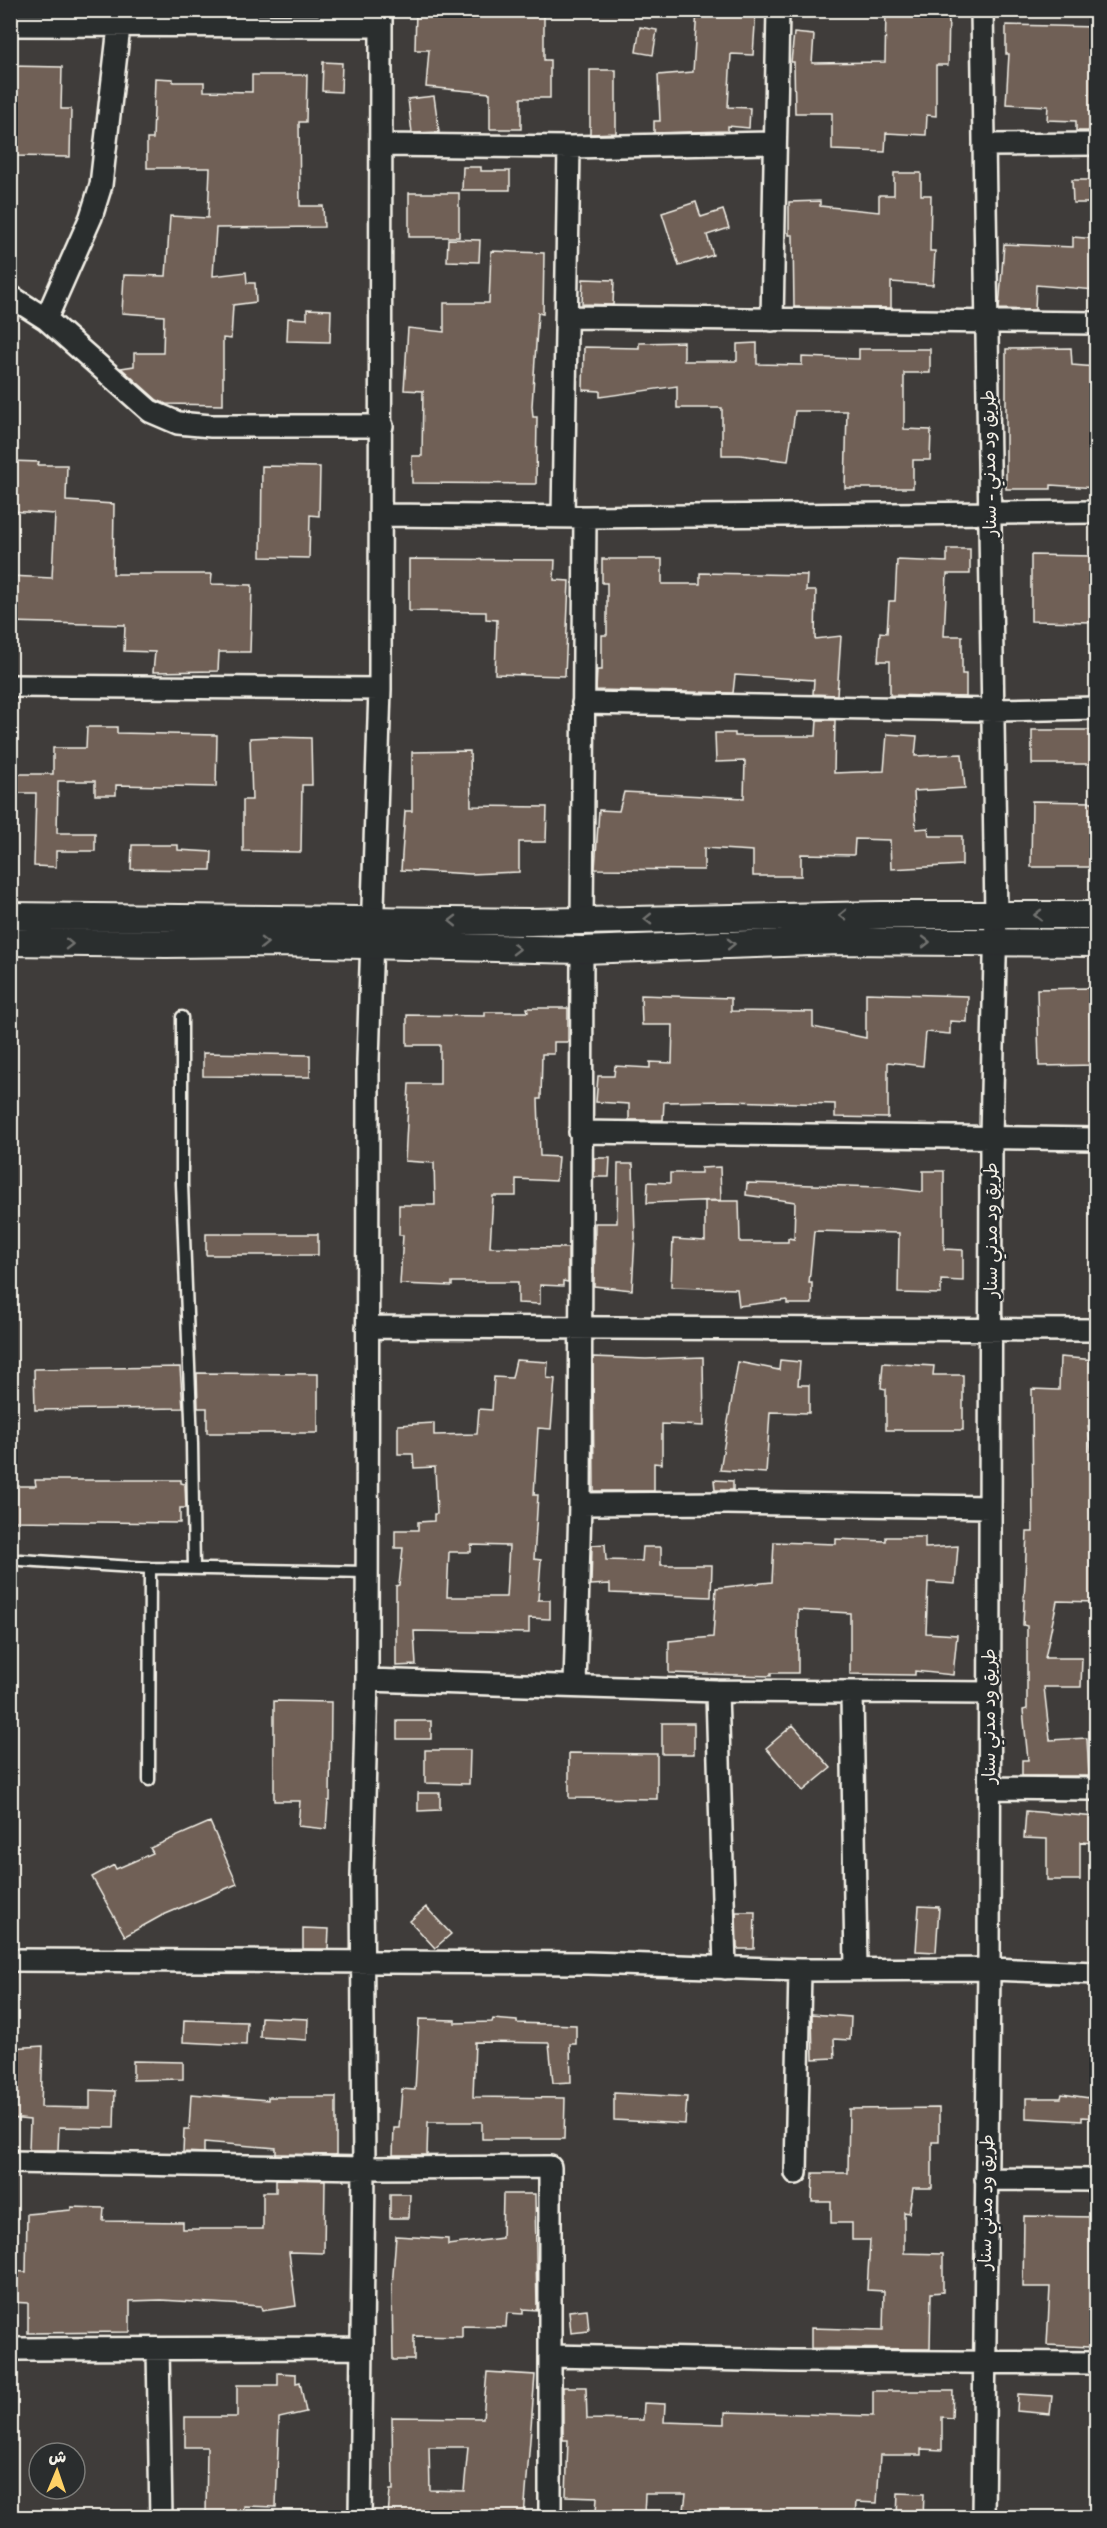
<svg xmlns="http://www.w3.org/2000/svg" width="1107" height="2528" font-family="Itim,'Playpen Sans Arabic',sans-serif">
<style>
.building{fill:#706057;stroke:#f4f1e8;stroke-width:1.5;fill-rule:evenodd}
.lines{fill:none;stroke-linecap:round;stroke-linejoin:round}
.service-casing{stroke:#f4f1e8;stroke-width:15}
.minor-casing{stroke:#f4f1e8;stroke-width:26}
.tertiary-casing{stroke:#f4f1e8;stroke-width:30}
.service{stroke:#2a2d2e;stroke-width:10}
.minor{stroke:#2a2d2e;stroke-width:21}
.tertiary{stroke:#2a2d2e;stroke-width:26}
.oneway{stroke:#71726f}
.labels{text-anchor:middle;stroke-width:5;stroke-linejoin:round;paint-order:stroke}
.street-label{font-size:18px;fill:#f4f1e8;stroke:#2a2d2e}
</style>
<rect width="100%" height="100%" fill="#3f3c3a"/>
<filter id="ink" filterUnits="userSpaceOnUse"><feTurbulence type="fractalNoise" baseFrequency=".0167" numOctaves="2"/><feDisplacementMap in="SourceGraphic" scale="12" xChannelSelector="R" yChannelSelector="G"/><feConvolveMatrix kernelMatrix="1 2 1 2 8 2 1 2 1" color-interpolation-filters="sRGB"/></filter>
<g filter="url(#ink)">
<path class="building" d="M 416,10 L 544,10 L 544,60 L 550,60 L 550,98 L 521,98 L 521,129 L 490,129 L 490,93 L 426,87 L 429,50 L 415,50 Z
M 697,10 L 756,10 L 753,55 L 731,54 L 728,107 L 750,108 L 749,128 L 728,126 L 728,131 L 654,133 L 654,121 L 660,121 L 658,75 L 693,72 Z
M 886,10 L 949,10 L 948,65 L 936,65 L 936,116 L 927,115 L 926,135 L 886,133 L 885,152 L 832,150 L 832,113 L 795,113 L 794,62 L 791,62 L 794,33 L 814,35 L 812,63 L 885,62 Z
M 1006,25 L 1096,27 L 1096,131 L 1076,131 L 1076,121 L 1047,120 L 1048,106 L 1006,104 L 1009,54 L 1006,54 Z
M 640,27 L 657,30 L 653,55 L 636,52 Z
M 323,62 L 342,63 L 341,92 L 322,91 Z
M 10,66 L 62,67 L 61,109 L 71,109 L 70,157 L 14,156 L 15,99 L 10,99 Z
M 590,70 L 616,70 L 616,133 L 590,134 Z
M 252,75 L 307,75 L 306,122 L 299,122 L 300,206 L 323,206 L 324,227 L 216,228 L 213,276 L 246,272 L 247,283 L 255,283 L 256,302 L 233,305 L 231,339 L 223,338 L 223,405 L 166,404 L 157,400 L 121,368 L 134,366 L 134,353 L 163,353 L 164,316 L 122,313 L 124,275 L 166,276 L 170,216 L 208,218 L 210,168 L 147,168 L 147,139 L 153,139 L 155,78 L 173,79 L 173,82 L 204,82 L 204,91 L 252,92 Z
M 434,96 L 439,132 L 412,133 L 408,99 Z
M 463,167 L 481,167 L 481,171 L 510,171 L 510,190 L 462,190 Z
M 894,173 L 921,173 L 921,195 L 931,195 L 930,251 L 935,251 L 933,285 L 891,282 L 891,308 L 794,307 L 793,235 L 789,235 L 789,202 L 820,201 L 820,206 L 879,212 L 879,195 L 894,195 Z
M 1072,180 L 1096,180 L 1096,203 L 1073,203 Z
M 409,193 L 459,193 L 459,237 L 409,237 Z
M 696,202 L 701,217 L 723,210 L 729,228 L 707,235 L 713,255 L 679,266 L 662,213 Z
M 1073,237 L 1096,239 L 1096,290 L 1036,285 L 1035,310 L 999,309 L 1004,244 L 1073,247 Z
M 448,239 L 480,240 L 479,262 L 447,261 Z
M 491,251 L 544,253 L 543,314 L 538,313 L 532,406 L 533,417 L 537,417 L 536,484 L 412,483 L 412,456 L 422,456 L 423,391 L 404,390 L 408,328 L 444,332 L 444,303 L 489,303 Z
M 583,279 L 614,280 L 613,305 L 582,304 Z
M 307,309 L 331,310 L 330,342 L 287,341 L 288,318 L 307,319 Z
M 684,342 L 684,361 L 737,361 L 737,344 L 757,343 L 757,364 L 802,365 L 802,357 L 859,359 L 859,349 L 930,349 L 930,373 L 904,373 L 904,429 L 931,430 L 930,460 L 913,460 L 913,488 L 845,488 L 847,411 L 795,411 L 788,461 L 740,455 L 722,455 L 722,408 L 677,408 L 677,386 L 600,397 L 600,391 L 583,390 L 584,347 L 639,348 L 639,343 Z
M 1071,348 L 1072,365 L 1096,367 L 1096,488 L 1051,485 L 1051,489 L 1006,489 L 1006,349 Z
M 10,461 L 39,462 L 38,465 L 67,465 L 66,501 L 114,504 L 113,574 L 212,574 L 211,584 L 252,585 L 250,652 L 219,652 L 218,671 L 153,672 L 155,652 L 124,651 L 125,625 L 10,622 L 10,576 L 52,578 L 55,514 L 10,511 Z
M 262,466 L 320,467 L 319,516 L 310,515 L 309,558 L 261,557 Z
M 947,549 L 970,549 L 970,574 L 947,574 L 944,636 L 962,636 L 962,674 L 966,674 L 966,697 L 890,695 L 890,661 L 878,661 L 880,632 L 887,633 L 889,601 L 895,601 L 897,560 L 947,562 Z
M 1031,555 L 1095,556 L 1095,622 L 1031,621 Z
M 409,559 L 555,560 L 554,580 L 569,581 L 565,676 L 495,674 L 497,620 L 486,619 L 486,612 L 409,611 Z
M 602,559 L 662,559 L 662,584 L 700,584 L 700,573 L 807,575 L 806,591 L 816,591 L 815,639 L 841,636 L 837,695 L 813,694 L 814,680 L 735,675 L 733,693 L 596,690 L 597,670 L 602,670 L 602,635 L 607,635 L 607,583 L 602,583 Z
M 817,720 L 835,720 L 834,773 L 884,771 L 887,734 L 917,736 L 915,756 L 962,754 L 965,788 L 914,791 L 916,829 L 928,828 L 929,836 L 962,836 L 962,865 L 891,869 L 890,840 L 855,839 L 854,855 L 801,854 L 801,876 L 753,876 L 753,851 L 704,848 L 704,870 L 595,869 L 599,810 L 619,811 L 624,792 L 744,798 L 745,761 L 716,762 L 715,733 L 735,733 L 735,736 L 816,736 Z
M 87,727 L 117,727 L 117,733 L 217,735 L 216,787 L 116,785 L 116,795 L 95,795 L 95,781 L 58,781 L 57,833 L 95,833 L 95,851 L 56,851 L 56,867 L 34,866 L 36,793 L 18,793 L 18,774 L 53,774 L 53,748 L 86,748 Z
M 1032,730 L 1096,730 L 1096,764 L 1032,764 Z
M 274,737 L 311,738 L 312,785 L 302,785 L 301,852 L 243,851 L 243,800 L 252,800 L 250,738 Z
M 470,751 L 471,806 L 547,807 L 546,842 L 519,842 L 519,872 L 471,874 L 401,870 L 405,811 L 412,811 L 412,752 Z
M 1032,801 L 1093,802 L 1096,867 L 1031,867 Z
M 132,845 L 178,845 L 178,850 L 212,852 L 211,870 L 131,869 Z
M 1089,988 L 1090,1028 L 1096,1028 L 1096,1065 L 1039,1066 L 1037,989 Z
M 866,993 L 968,996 L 967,1022 L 950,1021 L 950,1034 L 926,1032 L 923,1066 L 888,1062 L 888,1118 L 835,1117 L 835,1104 L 730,1101 L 664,1102 L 663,1120 L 629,1120 L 629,1104 L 596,1102 L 598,1076 L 614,1076 L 615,1066 L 650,1068 L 650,1062 L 672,1063 L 673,1025 L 642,1025 L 641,995 L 731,998 L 731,1011 L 813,1012 L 813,1027 L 866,1038 Z
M 527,1008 L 568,1008 L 568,1042 L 554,1042 L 554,1054 L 542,1054 L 541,1099 L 538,1099 L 540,1156 L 558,1157 L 556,1181 L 516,1179 L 516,1196 L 493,1196 L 490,1247 L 568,1248 L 568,1282 L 563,1281 L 563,1286 L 540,1285 L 540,1304 L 518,1303 L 518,1282 L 452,1282 L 452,1286 L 400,1284 L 403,1235 L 399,1235 L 399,1205 L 435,1205 L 434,1163 L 405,1161 L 409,1084 L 440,1084 L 440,1045 L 407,1045 L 407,1015 L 485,1016 L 485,1012 L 528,1012 Z
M 203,1053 L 310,1055 L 310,1077 L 203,1076 Z
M 594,1158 L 610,1158 L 609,1177 L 594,1177 Z
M 618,1164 L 633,1164 L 635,1237 L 632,1290 L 594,1286 L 595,1223 L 617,1223 Z
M 720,1167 L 721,1200 L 647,1203 L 648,1182 L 670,1183 L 670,1173 L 701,1173 L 701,1168 Z
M 923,1171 L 944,1171 L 944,1249 L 963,1250 L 963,1281 L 941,1280 L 941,1294 L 898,1293 L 899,1233 L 855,1232 L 814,1231 L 809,1283 L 812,1283 L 812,1304 L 787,1304 L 787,1300 L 739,1306 L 737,1289 L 671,1287 L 673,1239 L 705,1241 L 705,1201 L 739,1201 L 740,1242 L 788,1242 L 788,1238 L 794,1239 L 795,1202 L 746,1195 L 747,1183 L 881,1187 L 923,1192 Z
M 206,1234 L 318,1234 L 318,1255 L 206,1255 Z
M 593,1357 L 646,1359 L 703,1357 L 704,1426 L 662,1424 L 662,1464 L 654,1463 L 654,1491 L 594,1491 Z
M 1060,1357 L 1096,1360 L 1093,1426 L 1088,1426 L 1094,1470 L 1094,1511 L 1096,1511 L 1096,1602 L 1057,1601 L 1045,1658 L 1082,1658 L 1081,1687 L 1044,1687 L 1050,1740 L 1087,1738 L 1089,1776 L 1022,1776 L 1022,1760 L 1028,1760 L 1023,1710 L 1027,1709 L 1027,1626 L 1023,1625 L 1027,1532 L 1033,1532 L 1032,1389 L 1059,1390 Z
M 516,1360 L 548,1362 L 547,1378 L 555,1379 L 551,1429 L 538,1428 L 534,1495 L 538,1495 L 534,1559 L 541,1560 L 538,1600 L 550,1600 L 550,1619 L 529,1618 L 529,1633 L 414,1631 L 416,1665 L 396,1666 L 396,1586 L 399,1585 L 403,1548 L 395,1548 L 395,1530 L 418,1530 L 418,1522 L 434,1521 L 434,1514 L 437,1514 L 435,1467 L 414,1468 L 413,1454 L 398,1454 L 398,1425 L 434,1423 L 434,1435 L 477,1434 L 479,1409 L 492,1410 L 494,1377 L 512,1378 ZM 471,1545 L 509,1546 L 506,1597 L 447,1597 L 449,1552 L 471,1552 Z
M 780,1360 L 800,1362 L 798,1385 L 809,1385 L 809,1413 L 770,1412 L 766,1473 L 720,1470 L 738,1362 L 779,1370 Z
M 883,1363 L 934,1366 L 933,1375 L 963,1375 L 963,1430 L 886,1430 L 886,1389 L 881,1388 Z
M 180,1367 L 183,1408 L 35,1410 L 34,1369 Z
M 197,1373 L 318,1374 L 318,1433 L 207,1433 L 207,1408 L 198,1408 Z
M 35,1480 L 181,1480 L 181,1483 L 185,1484 L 186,1508 L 180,1508 L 180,1523 L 12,1521 L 12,1486 L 36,1486 Z
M 714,1480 L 733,1481 L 733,1490 L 715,1490 Z
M 886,1537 L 925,1537 L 925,1548 L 958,1546 L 955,1584 L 928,1582 L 926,1633 L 957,1635 L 953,1675 L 915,1671 L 915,1675 L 850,1674 L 850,1613 L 798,1610 L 798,1673 L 771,1673 L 771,1676 L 669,1673 L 669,1641 L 713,1637 L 716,1588 L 772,1582 L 774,1542 L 836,1544 L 836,1539 L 886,1541 Z
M 605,1544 L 606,1560 L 642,1561 L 643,1547 L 661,1547 L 661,1565 L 712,1565 L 711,1597 L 610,1593 L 610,1584 L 591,1585 L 592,1545 Z
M 274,1701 L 331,1702 L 330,1801 L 328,1801 L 326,1829 L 298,1826 L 300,1801 L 274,1801 Z
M 397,1721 L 431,1721 L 431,1739 L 397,1739 Z
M 662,1723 L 694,1723 L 694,1754 L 662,1754 Z
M 793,1725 L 831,1768 L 803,1791 L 766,1748 Z
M 425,1750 L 470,1750 L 469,1784 L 425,1783 Z
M 569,1753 L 657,1754 L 657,1799 L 569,1798 Z
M 418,1793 L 440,1793 L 440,1810 L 418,1811 Z
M 1026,1811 L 1096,1817 L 1096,1843 L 1080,1842 L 1080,1880 L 1047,1880 L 1047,1839 L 1024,1838 Z
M 210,1822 L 237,1884 L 161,1916 L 125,1936 L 92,1877 L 114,1865 L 116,1869 L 153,1853 L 150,1848 Z
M 919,1906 L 939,1907 L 936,1952 L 916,1951 Z
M 426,1907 L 451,1934 L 435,1948 L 410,1921 Z
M 736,1912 L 755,1912 L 754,1949 L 737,1949 Z
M 303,1928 L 329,1929 L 328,1949 L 303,1949 Z
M 812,2014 L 851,2017 L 850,2040 L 834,2039 L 835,2058 L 813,2059 Z
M 261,2017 L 308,2019 L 307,2040 L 260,2037 Z
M 419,2019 L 455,2020 L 455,2023 L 492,2022 L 493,2019 L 517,2021 L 517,2023 L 576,2025 L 576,2044 L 570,2044 L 571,2082 L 553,2083 L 549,2043 L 475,2042 L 473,2097 L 565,2098 L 564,2139 L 482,2139 L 482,2122 L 428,2122 L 427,2155 L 393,2155 L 394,2128 L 399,2128 L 402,2089 L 415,2090 Z
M 184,2020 L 247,2022 L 246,2045 L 183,2042 Z
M 43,2046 L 41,2107 L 90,2108 L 90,2090 L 115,2091 L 114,2128 L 59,2127 L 58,2150 L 29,2150 L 30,2120 L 10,2118 L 10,2048 Z
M 133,2061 L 183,2062 L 183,2079 L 133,2080 Z
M 614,2093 L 687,2097 L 685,2124 L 614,2120 Z
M 191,2094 L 268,2100 L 268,2097 L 336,2097 L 336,2155 L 276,2154 L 276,2148 L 204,2142 L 204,2153 L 183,2152 L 184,2129 L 189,2129 Z
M 1062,2094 L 1096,2099 L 1096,2118 L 1082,2117 L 1082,2121 L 1026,2118 L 1026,2098 L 1061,2098 Z
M 939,2108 L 939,2142 L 932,2142 L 932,2188 L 913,2188 L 909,2213 L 904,2212 L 904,2253 L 943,2254 L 943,2292 L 931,2293 L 930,2349 L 811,2348 L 811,2328 L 883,2330 L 884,2291 L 867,2290 L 870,2240 L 852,2240 L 852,2223 L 831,2223 L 831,2202 L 812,2202 L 813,2173 L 848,2173 L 849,2109 Z
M 276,2179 L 325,2180 L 324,2253 L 289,2252 L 296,2306 L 262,2311 L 261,2306 L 161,2300 L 130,2301 L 130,2332 L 28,2333 L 28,2303 L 10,2302 L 10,2271 L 26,2272 L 27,2214 L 71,2210 L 71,2207 L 104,2208 L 103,2221 L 183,2222 L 183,2229 L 263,2229 L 263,2192 L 276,2192 Z
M 390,2194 L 410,2194 L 409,2218 L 390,2218 Z
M 503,2194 L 535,2194 L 537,2310 L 523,2309 L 523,2314 L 507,2313 L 506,2327 L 462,2326 L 462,2337 L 414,2336 L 414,2360 L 393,2360 L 392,2287 L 396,2236 L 448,2239 L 448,2245 L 502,2238 Z
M 1024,2216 L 1096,2217 L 1096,2328 L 1092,2327 L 1090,2347 L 1047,2345 L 1050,2287 L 1023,2287 Z
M 587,2309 L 589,2331 L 571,2333 L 569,2311 Z
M 487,2372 L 535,2375 L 524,2517 L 388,2517 L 390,2490 L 393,2490 L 392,2417 L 483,2418 ZM 429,2447 L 468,2447 L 464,2491 L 430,2490 Z
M 278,2373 L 296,2374 L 296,2383 L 300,2382 L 306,2412 L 279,2418 L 276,2507 L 244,2506 L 244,2517 L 206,2517 L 207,2447 L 185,2447 L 185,2417 L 237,2417 L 237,2385 L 278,2385 Z
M 563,2387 L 586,2387 L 587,2419 L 643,2420 L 644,2403 L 665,2404 L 664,2422 L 725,2424 L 725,2412 L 873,2416 L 873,2391 L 953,2391 L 952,2418 L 942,2417 L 942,2450 L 921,2449 L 921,2455 L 880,2455 L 877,2503 L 856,2502 L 855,2517 L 701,2513 L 701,2517 L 683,2517 L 686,2494 L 645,2494 L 644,2517 L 611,2517 L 611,2514 L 596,2513 L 597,2497 L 566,2496 L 568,2440 L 563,2440 Z
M 1018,2394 L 1052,2396 L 1050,2414 L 1017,2411 Z
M 898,2493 L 924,2494 L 923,2517 L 897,2517 Z"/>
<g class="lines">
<g class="service-casing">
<path id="service" d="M 182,1017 L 182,1184 L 192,1444 L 194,1568
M 20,1560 L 150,1568 L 367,1572
M 149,1780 L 150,1568"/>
</g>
<g class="minor-casing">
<path id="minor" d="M 982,10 L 996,915 L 991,1137 L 989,1969 L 983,2518
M 10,25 L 381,26
M 381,145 L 569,147 L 775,143
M 984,145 L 1096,144
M 10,296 L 46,319 L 150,411 L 178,423 L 211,426 L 382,426
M 568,317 L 1096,323
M 46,319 L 91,217 L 101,185 L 119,27
M 772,320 L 778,10
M 382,515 L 585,517 L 1096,512
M 563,517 L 569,147
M 10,686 L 380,689
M 583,703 L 993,710 L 1096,708
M 582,921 L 585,517
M 580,1132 L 1096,1139
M 367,1327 L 1096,1330
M 580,1504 L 727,1503 L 990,1507
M 367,1680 L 717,1691 L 989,1693
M 575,1686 L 580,1504 L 582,950
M 717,1691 L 725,1968
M 852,1693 L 856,1969
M 989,1788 L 1096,1789
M 10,1960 L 588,1963 L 800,1970 L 989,1969 L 1096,1973
M 10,2162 L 364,2168 L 550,2167 L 550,2518
M 796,2173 L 800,1970
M 986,2179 L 1096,2180
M 10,2349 L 362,2348
M 158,2349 L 161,2518
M 551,2356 L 791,2361 L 1096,2363
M 360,2518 L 364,2168 L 362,1877 L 367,1680 L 368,1061 L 380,689 L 381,10"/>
</g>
<g class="tertiary-casing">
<path id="tertiary" d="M 10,916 L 530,922 L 881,915 L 1096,915
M 10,942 L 166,944 L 276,943 L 582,950 L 839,941 L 1096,943"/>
</g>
<use href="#service" class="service"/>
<use href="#minor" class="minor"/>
<use href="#tertiary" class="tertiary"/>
</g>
<defs><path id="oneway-chevron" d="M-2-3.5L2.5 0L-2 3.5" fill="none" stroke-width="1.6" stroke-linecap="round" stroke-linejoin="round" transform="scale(1.5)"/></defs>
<g class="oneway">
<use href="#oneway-chevron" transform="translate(843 915) rotate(179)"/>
<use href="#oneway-chevron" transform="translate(1038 915) rotate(-180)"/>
<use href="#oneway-chevron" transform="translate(648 919) rotate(179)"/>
<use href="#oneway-chevron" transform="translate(453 921) rotate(-179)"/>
<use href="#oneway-chevron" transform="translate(926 942)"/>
<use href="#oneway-chevron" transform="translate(264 943) rotate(-1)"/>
<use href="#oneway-chevron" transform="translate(69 944) rotate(1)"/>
<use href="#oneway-chevron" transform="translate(731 944) rotate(-1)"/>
<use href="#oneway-chevron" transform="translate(516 949) rotate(1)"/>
</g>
</g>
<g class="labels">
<g class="street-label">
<text transform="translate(989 463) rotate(-91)" y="6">طريق ود مدني - سنار</text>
<text transform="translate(991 1230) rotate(-90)" y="6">طريق ود مدني سنار</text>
<text transform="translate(989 1716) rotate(-90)" y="6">طريق ود مدني سنار</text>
<text transform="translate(986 2202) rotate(-89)" y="6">طريق ود مدني سنار</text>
</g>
</g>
<rect width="1107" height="2528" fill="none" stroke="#2a2d2e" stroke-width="36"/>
<rect x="18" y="18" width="1071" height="2492" fill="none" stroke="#f4f1e8" stroke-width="2" filter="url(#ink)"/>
<g transform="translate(57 2471) rotate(2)"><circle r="28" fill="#2a2d2e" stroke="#7b7b78" stroke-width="1.5"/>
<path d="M0-4.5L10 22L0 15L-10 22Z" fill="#ffd166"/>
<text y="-9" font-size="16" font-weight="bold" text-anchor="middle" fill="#f4f1e8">ش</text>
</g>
</svg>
